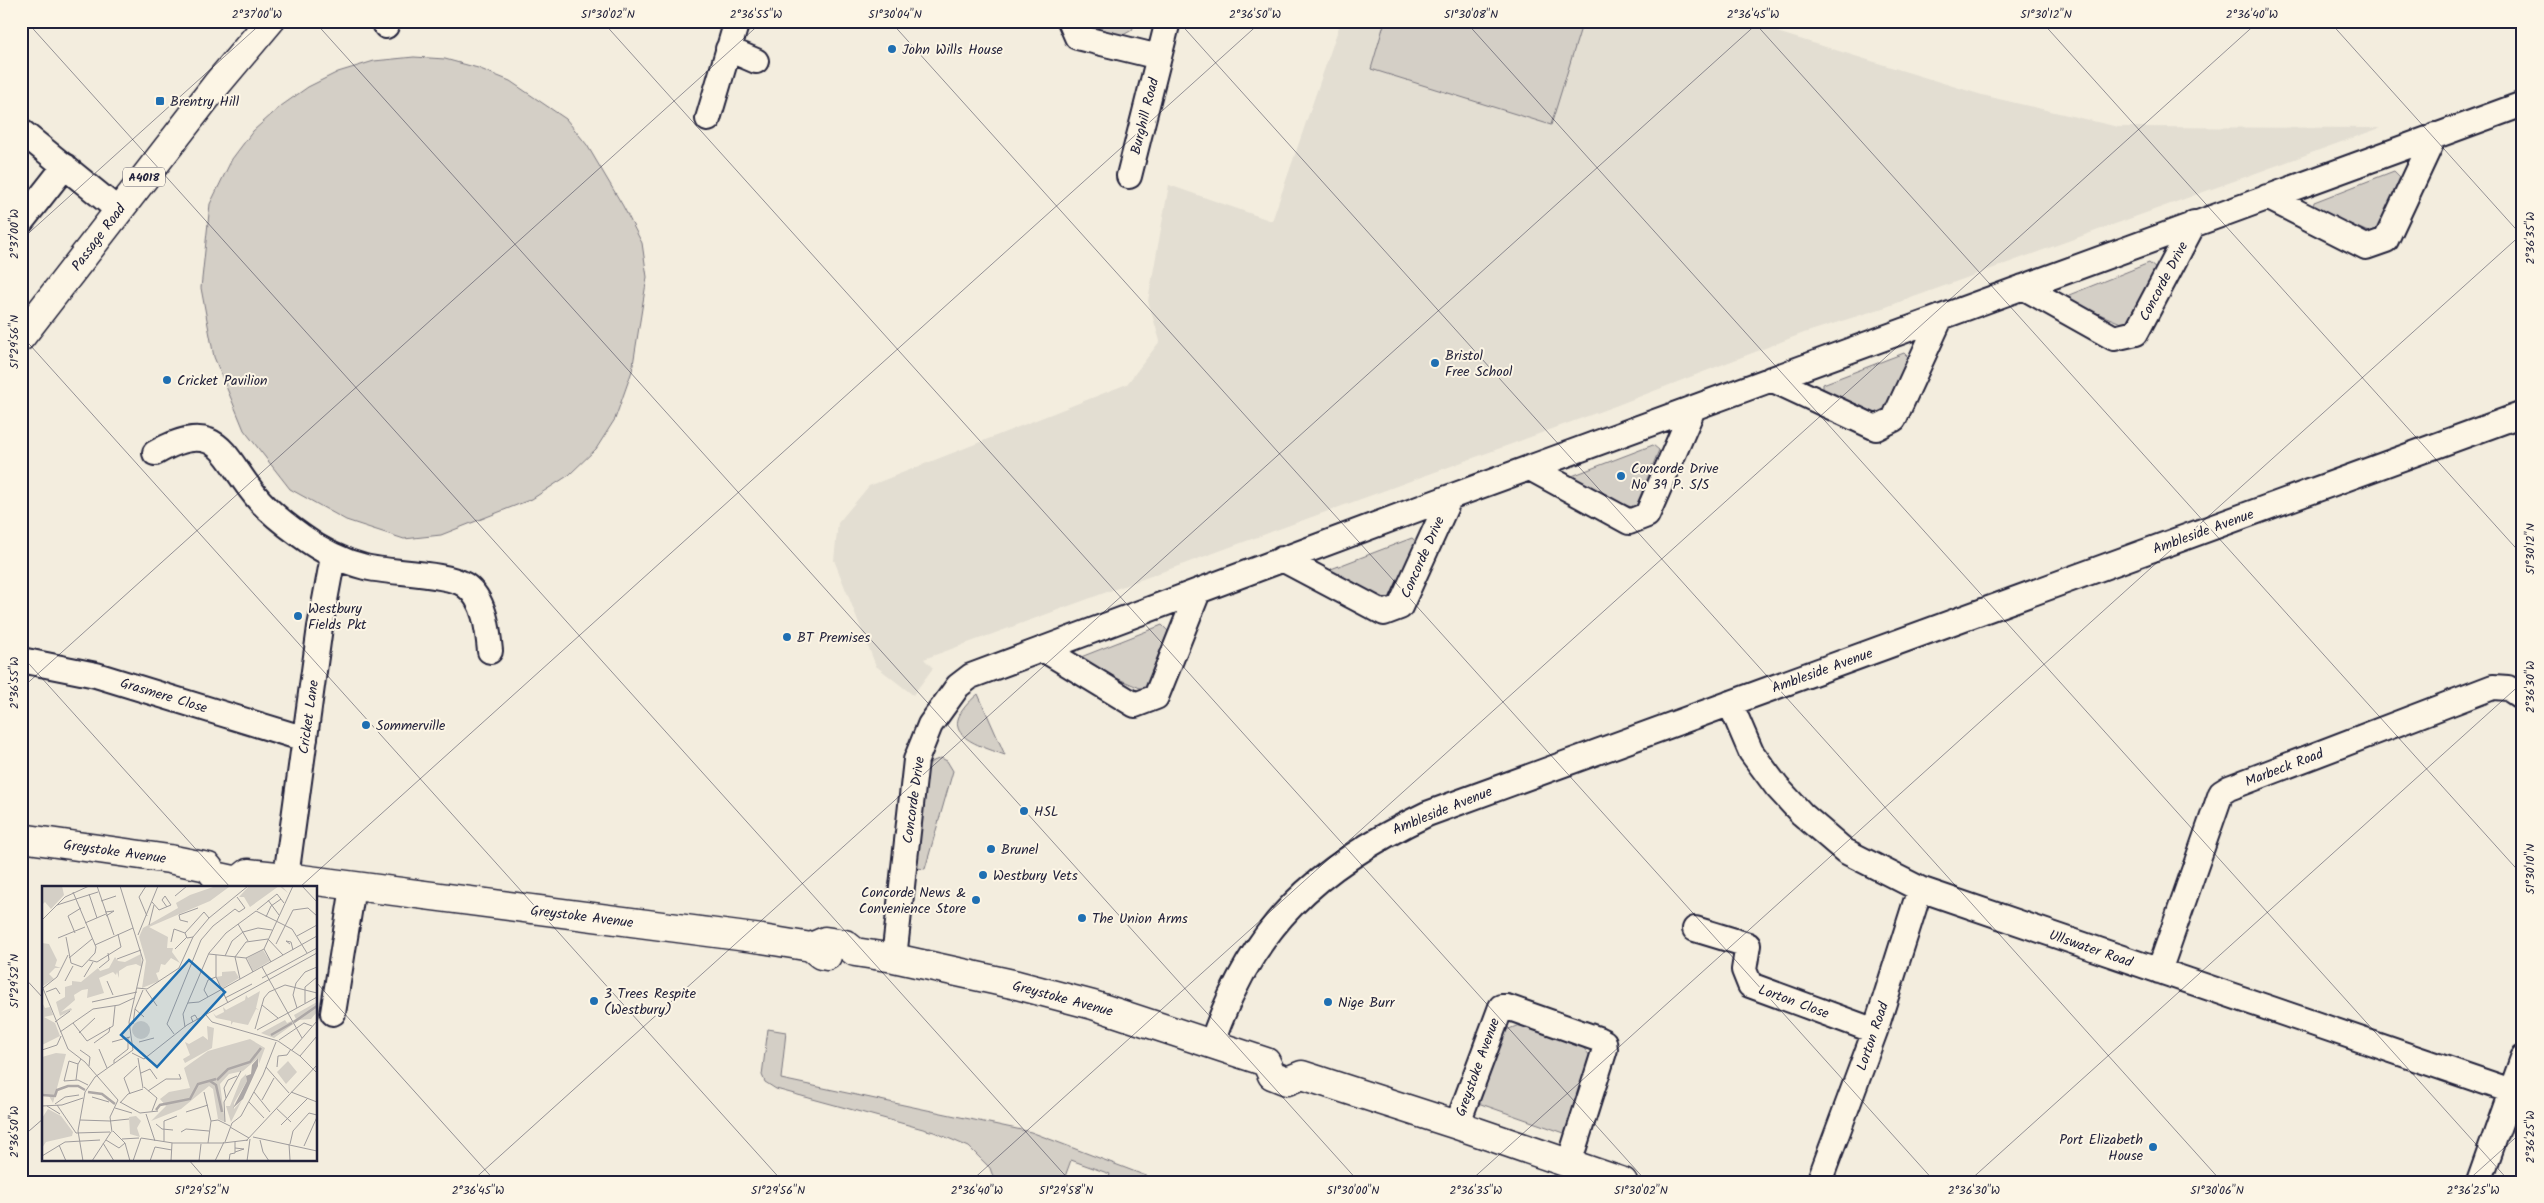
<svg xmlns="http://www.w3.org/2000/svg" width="2544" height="1203" font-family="Kalam,sans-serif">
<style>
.built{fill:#e3ded2}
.green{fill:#d4cfc6;stroke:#7b7880}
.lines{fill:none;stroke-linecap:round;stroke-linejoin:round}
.minor-casing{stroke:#22223b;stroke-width:28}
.tertiary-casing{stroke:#22223b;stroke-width:31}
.primary-casing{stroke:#22223b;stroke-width:31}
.minor{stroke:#fcf5e5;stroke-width:24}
.tertiary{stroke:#fcf5e5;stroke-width:28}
.primary{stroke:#fcf5e5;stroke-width:28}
.ticks{fill:none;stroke:#22223b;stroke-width:1;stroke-opacity:0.45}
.poi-dot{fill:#1f6fb2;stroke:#fcf5e5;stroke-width:2}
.labels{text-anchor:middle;stroke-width:4;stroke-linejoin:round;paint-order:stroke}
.shield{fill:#fcf5e5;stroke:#63616e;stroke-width:1}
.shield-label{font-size:12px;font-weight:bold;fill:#22223b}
.poi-label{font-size:14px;fill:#22223b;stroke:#fcf5e5;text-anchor:start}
.street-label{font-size:14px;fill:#22223b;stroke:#fcf5e5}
.inset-river{fill:none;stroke:#aca7a6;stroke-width:2.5}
.inset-road{fill:none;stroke:#9f9c9d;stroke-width:1}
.view{fill:#1f6fb2;fill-opacity:0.15;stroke:#1f6fb2;stroke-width:2.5}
.inset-edge{fill:none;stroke:#22223b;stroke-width:2.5}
.neatline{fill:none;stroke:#22223b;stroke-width:2}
.ticks-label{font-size:12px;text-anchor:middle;fill:#22223b}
</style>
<rect width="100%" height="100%" fill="#f3edde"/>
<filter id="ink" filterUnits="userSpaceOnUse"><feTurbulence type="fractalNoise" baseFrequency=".02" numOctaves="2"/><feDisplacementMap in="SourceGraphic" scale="10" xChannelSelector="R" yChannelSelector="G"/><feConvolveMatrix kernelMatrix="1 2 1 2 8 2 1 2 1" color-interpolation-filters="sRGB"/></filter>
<g filter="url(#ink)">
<path class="built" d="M 1341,21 L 1741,21 L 1982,95 L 2118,127 L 2380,128 L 1886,307 L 1804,333 L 1615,406 L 924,659 L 933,668 L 913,695 L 876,666 L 834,560 L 838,523 L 869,486 L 1127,384 L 1160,341 L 1148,301 L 1169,185 L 1272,221 Z"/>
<path class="green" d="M 1095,21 L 1136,21 L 1132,30 L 1118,38 L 1102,34 Z
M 1385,21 L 1583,21 L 1551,125 L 1371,69 Z
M 414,57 L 445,59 L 478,68 L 510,81 L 566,119 L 587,145 L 623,206 L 642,243 L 647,277 L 632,371 L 615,419 L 596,449 L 569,475 L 532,499 L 441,535 L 404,539 L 346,520 L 290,489 L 244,430 L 214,357 L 201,288 L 210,204 L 232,159 L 253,131 L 281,106 L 308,87 L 338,72 L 374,61 Z
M 2394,171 L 2400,177 L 2378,232 L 2373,234 L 2313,208 L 2314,202 Z
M 2149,263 L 2156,269 L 2133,325 L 2128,326 L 2068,301 L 2069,295 Z
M 1904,353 L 1910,359 L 1882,416 L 1823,391 L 1823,384 Z
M 1653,445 L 1659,450 L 1636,506 L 1631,507 L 1571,482 L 1572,476 Z
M 1412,538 L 1418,543 L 1391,601 L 1331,575 L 1331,569 Z
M 1162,625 L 1168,631 L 1145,687 L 1140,688 L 1081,663 L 1081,657 Z
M 978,694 L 1005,755 C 971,743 933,732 978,694 Z
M 941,758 L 947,761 L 953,771 L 925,869 L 917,868 L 927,767 L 931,762 Z
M 1519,1025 L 1582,1046 L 1591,1057 L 1570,1135 L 1475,1102 L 1504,1031 Z
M 768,1029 L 786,1032 L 781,1079 L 1031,1132 L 1162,1182 L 1107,1182 L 1110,1174 L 1071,1160 L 1063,1182 L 995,1182 L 990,1168 L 969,1147 L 934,1132 L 776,1089 L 765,1082 L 762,1075 Z"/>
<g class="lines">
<g class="minor-casing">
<path id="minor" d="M 1070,21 L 1077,37 L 1159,57
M 386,26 L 387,21
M 728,49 L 756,61
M 708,119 L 737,21
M 21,131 L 118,210
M 1129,176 L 1168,21
M 2267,197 L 2366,247 L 2386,240 L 2435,135
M 21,222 L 65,166
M 2023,287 L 2114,338 L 2136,333 L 2194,223
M 1771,379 L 1876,428 L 1894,419 L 1941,317
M 155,453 C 222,415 223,460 260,501 C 272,514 286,525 300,535 C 320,550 341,561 365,567 C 388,573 448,573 465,585 C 485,599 488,630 490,651
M 1530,468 L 1629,522 L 1647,515 L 1693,409
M 1282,559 L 1384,613 L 1400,607 L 1450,497
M 1043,649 L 1135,705 L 1156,697 L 1198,592
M 21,660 L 96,675 L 305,739
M 1730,703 L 1751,752 L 1777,787 L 1802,814 L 1845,851 L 1920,889 L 2523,1095
M 286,877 L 320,627 L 333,557
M 1695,929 L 1748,945 L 1744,970 L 1750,985 L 1875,1031
M 894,958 L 916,760 L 930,725 L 958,686 L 971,676 L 1450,497 L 2523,104
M 2159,971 L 2221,793 L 2229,788 L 2493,687 L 2508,688 L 2523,698
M 333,1013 L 353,887
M 1212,1043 C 1251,926 1318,866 1427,814 L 2523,414
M 1457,1125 L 1501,1007 L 1507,1007 L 1598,1039 L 1604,1042 L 1605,1049 L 1569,1163
M 1819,1182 L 1875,1031 L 1920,889
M 2479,1182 L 2523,1058"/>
</g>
<g class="tertiary-casing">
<path id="tertiary" d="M 21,838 L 169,859 L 208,867 L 215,876 L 238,881 L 248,873 L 286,877 L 762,939 L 811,947 L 821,955 L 827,956
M 811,947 L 825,941 L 845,944 L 855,952 L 894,958 L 1017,985 L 1093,1005 L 1266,1062 L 1272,1075 L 1287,1081 L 1302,1075 L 1457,1125 L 1623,1182"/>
</g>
<g class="primary-casing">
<path id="primary" d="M 21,337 L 217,84 L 270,21"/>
</g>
<use href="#minor" class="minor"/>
<use href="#tertiary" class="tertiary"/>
<use href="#primary" class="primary"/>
</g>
</g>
<path class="ticks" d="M 26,21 L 1071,1182M 314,21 L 1359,1182M 602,21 L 1647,1182M 890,21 L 1935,1182M 1178,21 L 2222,1182M 1465,21 L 2510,1182M 1753,21 L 2523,876M 2041,21 L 2523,556M 2329,21 L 2523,237M 21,240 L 264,21M 21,335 L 783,1182M 21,655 L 230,887M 21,689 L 763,21M 300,887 L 1262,21M 21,974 L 44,999M 316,982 L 496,1182M 21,1138 L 44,1118M 188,1159 L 208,1182M 471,1182 L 1760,21M 970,1182 L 2259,21M 1469,1182 L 2523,233M 1968,1182 L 2523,682M 2466,1182 L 2523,1131"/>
<g class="poi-dot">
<circle cx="892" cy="49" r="5"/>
<rect x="155" y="96" width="10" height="10" rx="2.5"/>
<circle cx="1435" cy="363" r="5"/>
<circle cx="167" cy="380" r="5"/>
<circle cx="1621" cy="476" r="5"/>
<circle cx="298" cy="616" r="5"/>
<circle cx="787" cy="637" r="5"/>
<circle cx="366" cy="725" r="5"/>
<circle cx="1024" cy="811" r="5"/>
<circle cx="991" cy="849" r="5"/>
<circle cx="983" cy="875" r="5"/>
<circle cx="976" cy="900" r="5"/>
<circle cx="1082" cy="918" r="5"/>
<circle cx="594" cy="1001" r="5"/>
<circle cx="1328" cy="1002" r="5"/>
<circle cx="2153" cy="1147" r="5"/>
</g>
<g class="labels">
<rect class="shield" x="123" y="167.5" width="42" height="19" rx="4"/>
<g class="shield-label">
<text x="144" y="181">A4018</text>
</g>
<g class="poi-label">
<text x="902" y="54">John Wills House</text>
<text x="170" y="106">Brentry Hill</text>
<text x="1445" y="360">Bristol<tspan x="1445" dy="16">Free School</tspan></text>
<text x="177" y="385">Cricket Pavilion</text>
<text x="1631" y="473">Concorde Drive<tspan x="1631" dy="16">No 39 P. S/S</tspan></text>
<text x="308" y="613">Westbury<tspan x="308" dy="16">Fields Pkt</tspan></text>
<text x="797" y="642">BT Premises</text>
<text x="376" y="730">Sommerville</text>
<text x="1034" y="816">HSL</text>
<text x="1001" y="854">Brunel</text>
<text x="993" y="880">Westbury Vets</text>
<text x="966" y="897" text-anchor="end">Concorde News &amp;<tspan x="966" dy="16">Convenience Store</tspan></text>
<text x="1092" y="923">The Union Arms</text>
<text x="604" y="998">3 Trees Respite<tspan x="604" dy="16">(Westbury)</tspan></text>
<text x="1338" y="1007">Nige Burr</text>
<text x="2143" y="1144" text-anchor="end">Port Elizabeth<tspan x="2143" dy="16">House</tspan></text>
</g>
<g class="street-label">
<text transform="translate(1144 116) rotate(-76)" y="5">Burghill Road</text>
<text transform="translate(98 237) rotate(-53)" y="5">Passage Road</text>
<text transform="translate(2163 281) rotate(-62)" y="5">Concorde Drive</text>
<text transform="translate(2203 531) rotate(-20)" y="5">Ambleside Avenue</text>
<text transform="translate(1422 557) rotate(-66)" y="5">Concorde Drive</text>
<text transform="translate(1822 670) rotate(-20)" y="5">Ambleside Avenue</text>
<text transform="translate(164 695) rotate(17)" y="5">Grasmere Close</text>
<text transform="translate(308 717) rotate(-82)" y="5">Cricket Lane</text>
<text transform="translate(2284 767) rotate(-21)" y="5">Marbeck Road</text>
<text transform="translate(913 800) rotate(-82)" y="5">Concorde Drive</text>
<text transform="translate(1442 810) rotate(-22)" y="5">Ambleside Avenue</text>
<text transform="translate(115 851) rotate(8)" y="5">Greystoke Avenue</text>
<text transform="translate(582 916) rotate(7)" y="5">Greystoke Avenue</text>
<text transform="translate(2091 948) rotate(19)" y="5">Ullswater Road</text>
<text transform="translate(1063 998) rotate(15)" y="5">Greystoke Avenue</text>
<text transform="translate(1794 1001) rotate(20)" y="5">Lorton Close</text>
<text transform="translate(1872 1036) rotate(-71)" y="5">Lorton Road</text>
<text transform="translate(1477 1067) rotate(-70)" y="5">Greystoke Avenue</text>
</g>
</g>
<g transform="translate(42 886)">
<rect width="275" height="275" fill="#f3edde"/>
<path d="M 0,0 L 20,0 L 22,9 L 9,23 L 3,16 L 0,19 ZM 174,0 L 187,1 L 168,15 L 107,41 L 126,51 L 125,62 L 131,62 L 130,66 L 138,77 L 129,72 L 123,79 L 119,78 L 117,86 L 114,87 L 117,95 L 100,102 L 104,75 L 97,51 L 101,42 L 136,22 L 134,17 L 148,9 ZM 207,0 L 240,0 L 246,7 L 237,0 L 208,21 L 202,11 L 197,11 ZM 0,57 L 7,58 L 15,74 L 13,80 L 19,82 L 13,82 L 7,88 L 12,93 L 1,100 ZM 221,64 L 228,75 L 211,85 L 205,72 ZM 99,68 L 100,81 L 94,78 L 85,80 L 77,85 L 77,92 L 75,86 L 74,89 L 71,86 L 57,92 L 62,107 L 45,112 L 46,103 L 40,104 L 32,109 L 33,114 L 19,126 L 29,122 L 30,124 L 18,130 L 14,116 L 23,111 L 23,101 L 30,99 L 30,95 L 39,96 L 56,82 L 58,85 L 67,82 L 73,71 L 76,75 L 83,76 ZM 193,85 L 197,92 L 179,103 L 174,91 L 180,90 L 180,86 ZM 218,105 L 214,122 L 217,124 L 214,123 L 206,139 L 191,136 L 189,139 L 189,135 L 174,132 L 171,127 L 174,130 L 182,126 L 181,121 L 184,124 L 203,114 L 204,109 L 206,112 ZM 0,116 L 3,122 L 8,121 L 11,129 L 2,131 L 13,137 L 18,150 L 0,159 ZM 275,116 L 275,126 L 269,133 L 257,134 L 232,152 L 219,147 L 243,134 L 245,137 L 254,133 L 252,129 ZM90 144a9 9 0 1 1 18 0a9 9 0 1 1-18 0ZM 165,140 L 172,142 L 170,162 L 143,177 L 141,173 L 148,169 L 143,156 L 147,158 L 161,150 L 166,154 ZM 208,153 L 223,162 L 217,178 L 216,172 L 201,185 L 187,188 L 178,198 L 183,236 L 176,233 L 171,203 L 167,200 L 139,223 L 109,235 L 124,220 L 118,213 L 127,206 L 148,202 L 142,182 L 166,165 ZM 14,167 L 24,168 L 11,217 L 7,210 L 0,209 L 0,171 ZM 246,175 L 255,186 L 244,198 L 235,186 ZM 204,188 L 205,195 L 192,217 L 192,223 L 200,214 L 189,236 L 184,220 L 188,220 L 199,193 ZM 6,223 L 19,230 L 31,246 L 30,250 L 4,256 L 0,262 L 0,232 ZM 87,231 L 94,230 L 99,235 L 95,242 L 98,251 L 88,248 Z" fill="#d4cfc6"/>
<path d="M 216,172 L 216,180 L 201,213 L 191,222 L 205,195 L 204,190 L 209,188 L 210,179 Z" fill="#aca7a6"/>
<path class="inset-river" d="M 252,136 L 275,120M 229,149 L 250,137M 175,194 L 186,183 L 208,176 L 219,162M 168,195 L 174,199 L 180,226M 46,206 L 60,208 L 73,218M 0,209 L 13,210 L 15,204 L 26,200 L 36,200 L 43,204M 114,224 L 118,219 L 148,213 L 156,198 L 174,193"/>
<path class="inset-road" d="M 55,0 L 72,49M 104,0 L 97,11 L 105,30M 260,0 L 275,16M 47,8 L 55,32M 133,10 L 145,0M 226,14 L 237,29M 59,15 L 74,10M 110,16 L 117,24 L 129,19 L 123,10 L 120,14 L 125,21M 15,19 L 56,6M 193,23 L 197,26 L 203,22 L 195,11M 215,24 L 235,8 L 242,17M 63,26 L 72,25 L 64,30M 224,31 L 229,20 L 239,13M 0,34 L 23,11 L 47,0M 146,36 L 138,34 L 137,29 L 156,22M 43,37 L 64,28M 196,38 L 206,55M 107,39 L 112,19M 33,47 L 26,30 L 39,22M 143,47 L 162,26 L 167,32M 96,49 L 116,0M 255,50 L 275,39M 24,51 L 29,77 L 40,81 L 53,67 L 54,61 L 31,6M 16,52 L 43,41M 129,56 L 132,43 L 143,47 L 145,52 L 151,51M 234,58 L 251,24 L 266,22 L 275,30M 248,58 L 244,55 L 249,56 L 251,64M 53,59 L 91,42M 133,63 L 145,51M 222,63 L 251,0M 167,68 L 204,72M 174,69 L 174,91 L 186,117M 183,70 L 190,55 L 201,46 L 216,42 L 230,44M 27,72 L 50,53M 75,73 L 99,64M 47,74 L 55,76 L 79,61 L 76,48M 220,81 L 260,152M 57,82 L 67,74 L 66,67M 211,86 L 204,72 L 222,63 L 229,76M 42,91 L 51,76M 220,92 L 275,62M 198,93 L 193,71 L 204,56 L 226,53 L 241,69M 23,95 L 31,80M 65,95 L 71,109M 0,100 L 26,163 L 43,176 L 76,214 L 68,231 L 70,246M 1,102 L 15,91 L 26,69M 95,102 L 105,103 L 137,82 L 151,51 L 167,32 L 206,0M 104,104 L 115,120M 4,106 L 14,102 L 18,108M 166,111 L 162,104 L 166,94 L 174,91M 183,112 L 210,98M 50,116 L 95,106M 146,117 L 157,116 L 275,50M 263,117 L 263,101 L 275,91M 220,119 L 236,132M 255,122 L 251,109 L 254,97 L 263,86 L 275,81M 93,123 L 101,104M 164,129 L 170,136 L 236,155 L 258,170 L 275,187M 13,136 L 28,125M 151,136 L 149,131 L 153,129 L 156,134M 31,137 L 45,155 L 71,140 L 73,120M 91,138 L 93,123 L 102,131M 143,141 L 141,128 L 167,67 L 184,47 L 214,25 L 250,43 L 265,67M 213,143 L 222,112 L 227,106 L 243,99 L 275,107M 215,144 L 275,111M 18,146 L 51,123 L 77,119 L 92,112M 37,147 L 53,132M 132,148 L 125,138 L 159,54 L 171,40 L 193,23M 237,154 L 262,137 L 270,140M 70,156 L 88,151M 97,156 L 112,152M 52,157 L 67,146 L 68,141M 57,163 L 65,182M 0,164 L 15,159 L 19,150M 38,164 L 48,171 L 47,180M 250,164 L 275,135M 90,167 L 102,173 L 145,139 L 275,67M 258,170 L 275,150M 96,172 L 101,202M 72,177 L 72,174 L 86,163 L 86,151M 36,178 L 27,175 L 22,195 L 36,194 L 46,199M 224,181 L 247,207M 235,181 L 236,170 L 245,169 L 249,163M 99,187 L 108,183 L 115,193M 34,194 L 36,178 L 39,173M 102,201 L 115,212 L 110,225M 106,205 L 124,193 L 139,193 L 137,188M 162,206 L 169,235 L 166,257M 212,206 L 228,226M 249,206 L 275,216M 88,208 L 82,192 L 95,180M 50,211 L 67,216M 184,212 L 182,202 L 186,194 L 195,190M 220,214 L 232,192M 78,216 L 98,227 L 116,225M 207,216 L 222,232M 78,217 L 86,208 L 101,203M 13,218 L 23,211 L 37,209M 15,219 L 34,247 L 68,246M 0,220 L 20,219 L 41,212M 5,220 L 18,228M 73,222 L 90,227M 234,222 L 249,236M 144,226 L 166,219M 104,228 L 113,255M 38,234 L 68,235M 68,235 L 87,233M 169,235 L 176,234 L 188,240M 183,236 L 182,216 L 199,185M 114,238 L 120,243 L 131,244M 239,239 L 266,212M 188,241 L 207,252M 71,245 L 83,257 L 88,275M 139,246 L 144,243 L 167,245M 211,251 L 275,265M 99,252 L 131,257 L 181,257M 80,253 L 97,252M 64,254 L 77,262 L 83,257M 218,254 L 221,266 L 227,275M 122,255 L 122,235 L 135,230M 204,255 L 275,179M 183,256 L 190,237 L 199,230 L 221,189 L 234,156M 61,257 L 72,275M 181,257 L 206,254M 247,258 L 248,274M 248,258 L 251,245 L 267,227 L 275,229M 17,259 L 24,275M 262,260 L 275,231M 193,266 L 202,263 L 193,262M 0,270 L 23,256 L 58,254M 41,275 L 36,245 L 43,206 L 53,191 L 91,164 L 87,136 L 101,74 L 78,0M 50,275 L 69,246M 91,275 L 99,252M 108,275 L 113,261 L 130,264M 129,275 L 130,257M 157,275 L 159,258M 173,275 L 182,256M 187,275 L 188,268 L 193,267 L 193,256M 205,275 L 208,253"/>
<path class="view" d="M 147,74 L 183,106 L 115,181 L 79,149 Z"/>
<rect width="275" height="275" class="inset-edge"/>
</g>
<rect width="2544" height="1203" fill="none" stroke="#fcf5e5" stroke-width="55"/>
<rect x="28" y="28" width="2488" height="1148" class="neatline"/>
<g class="ticks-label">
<text x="257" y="18">2°37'00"W</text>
<text x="608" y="18">51°30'02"N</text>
<text x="756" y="18">2°36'55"W</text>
<text x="895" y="18">51°30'04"N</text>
<text x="1255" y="18">2°36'50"W</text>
<text x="1471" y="18">51°30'08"N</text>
<text x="1753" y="18">2°36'45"W</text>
<text x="2046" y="18">51°30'12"N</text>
<text x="2252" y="18">2°36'40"W</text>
<text transform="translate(14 234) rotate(-90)" y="4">2°37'00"W</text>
<text transform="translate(2530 238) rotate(-90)" y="4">2°36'35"W</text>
<text transform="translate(14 342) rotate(-90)" y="4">51°29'56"N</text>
<text transform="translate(2530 549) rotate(-90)" y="4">51°30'12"N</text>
<text transform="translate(14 683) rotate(-90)" y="4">2°36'55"W</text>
<text transform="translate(2530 687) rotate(-90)" y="4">2°36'30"W</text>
<text transform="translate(2530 869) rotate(-90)" y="4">51°30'10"N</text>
<text transform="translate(14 981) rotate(-90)" y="4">51°29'52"N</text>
<text transform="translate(14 1132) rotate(-90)" y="4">2°36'50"W</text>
<text transform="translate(2530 1137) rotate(-90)" y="4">2°36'25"W</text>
<text x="202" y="1194">51°29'52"N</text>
<text x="478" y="1194">2°36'45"W</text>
<text x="778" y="1194">51°29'56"N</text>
<text x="977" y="1194">2°36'40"W</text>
<text x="1066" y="1194">51°29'58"N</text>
<text x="1353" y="1194">51°30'00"N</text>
<text x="1476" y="1194">2°36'35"W</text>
<text x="1641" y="1194">51°30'02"N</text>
<text x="1974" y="1194">2°36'30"W</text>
<text x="2217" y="1194">51°30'06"N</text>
<text x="2473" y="1194">2°36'25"W</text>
</g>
</svg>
